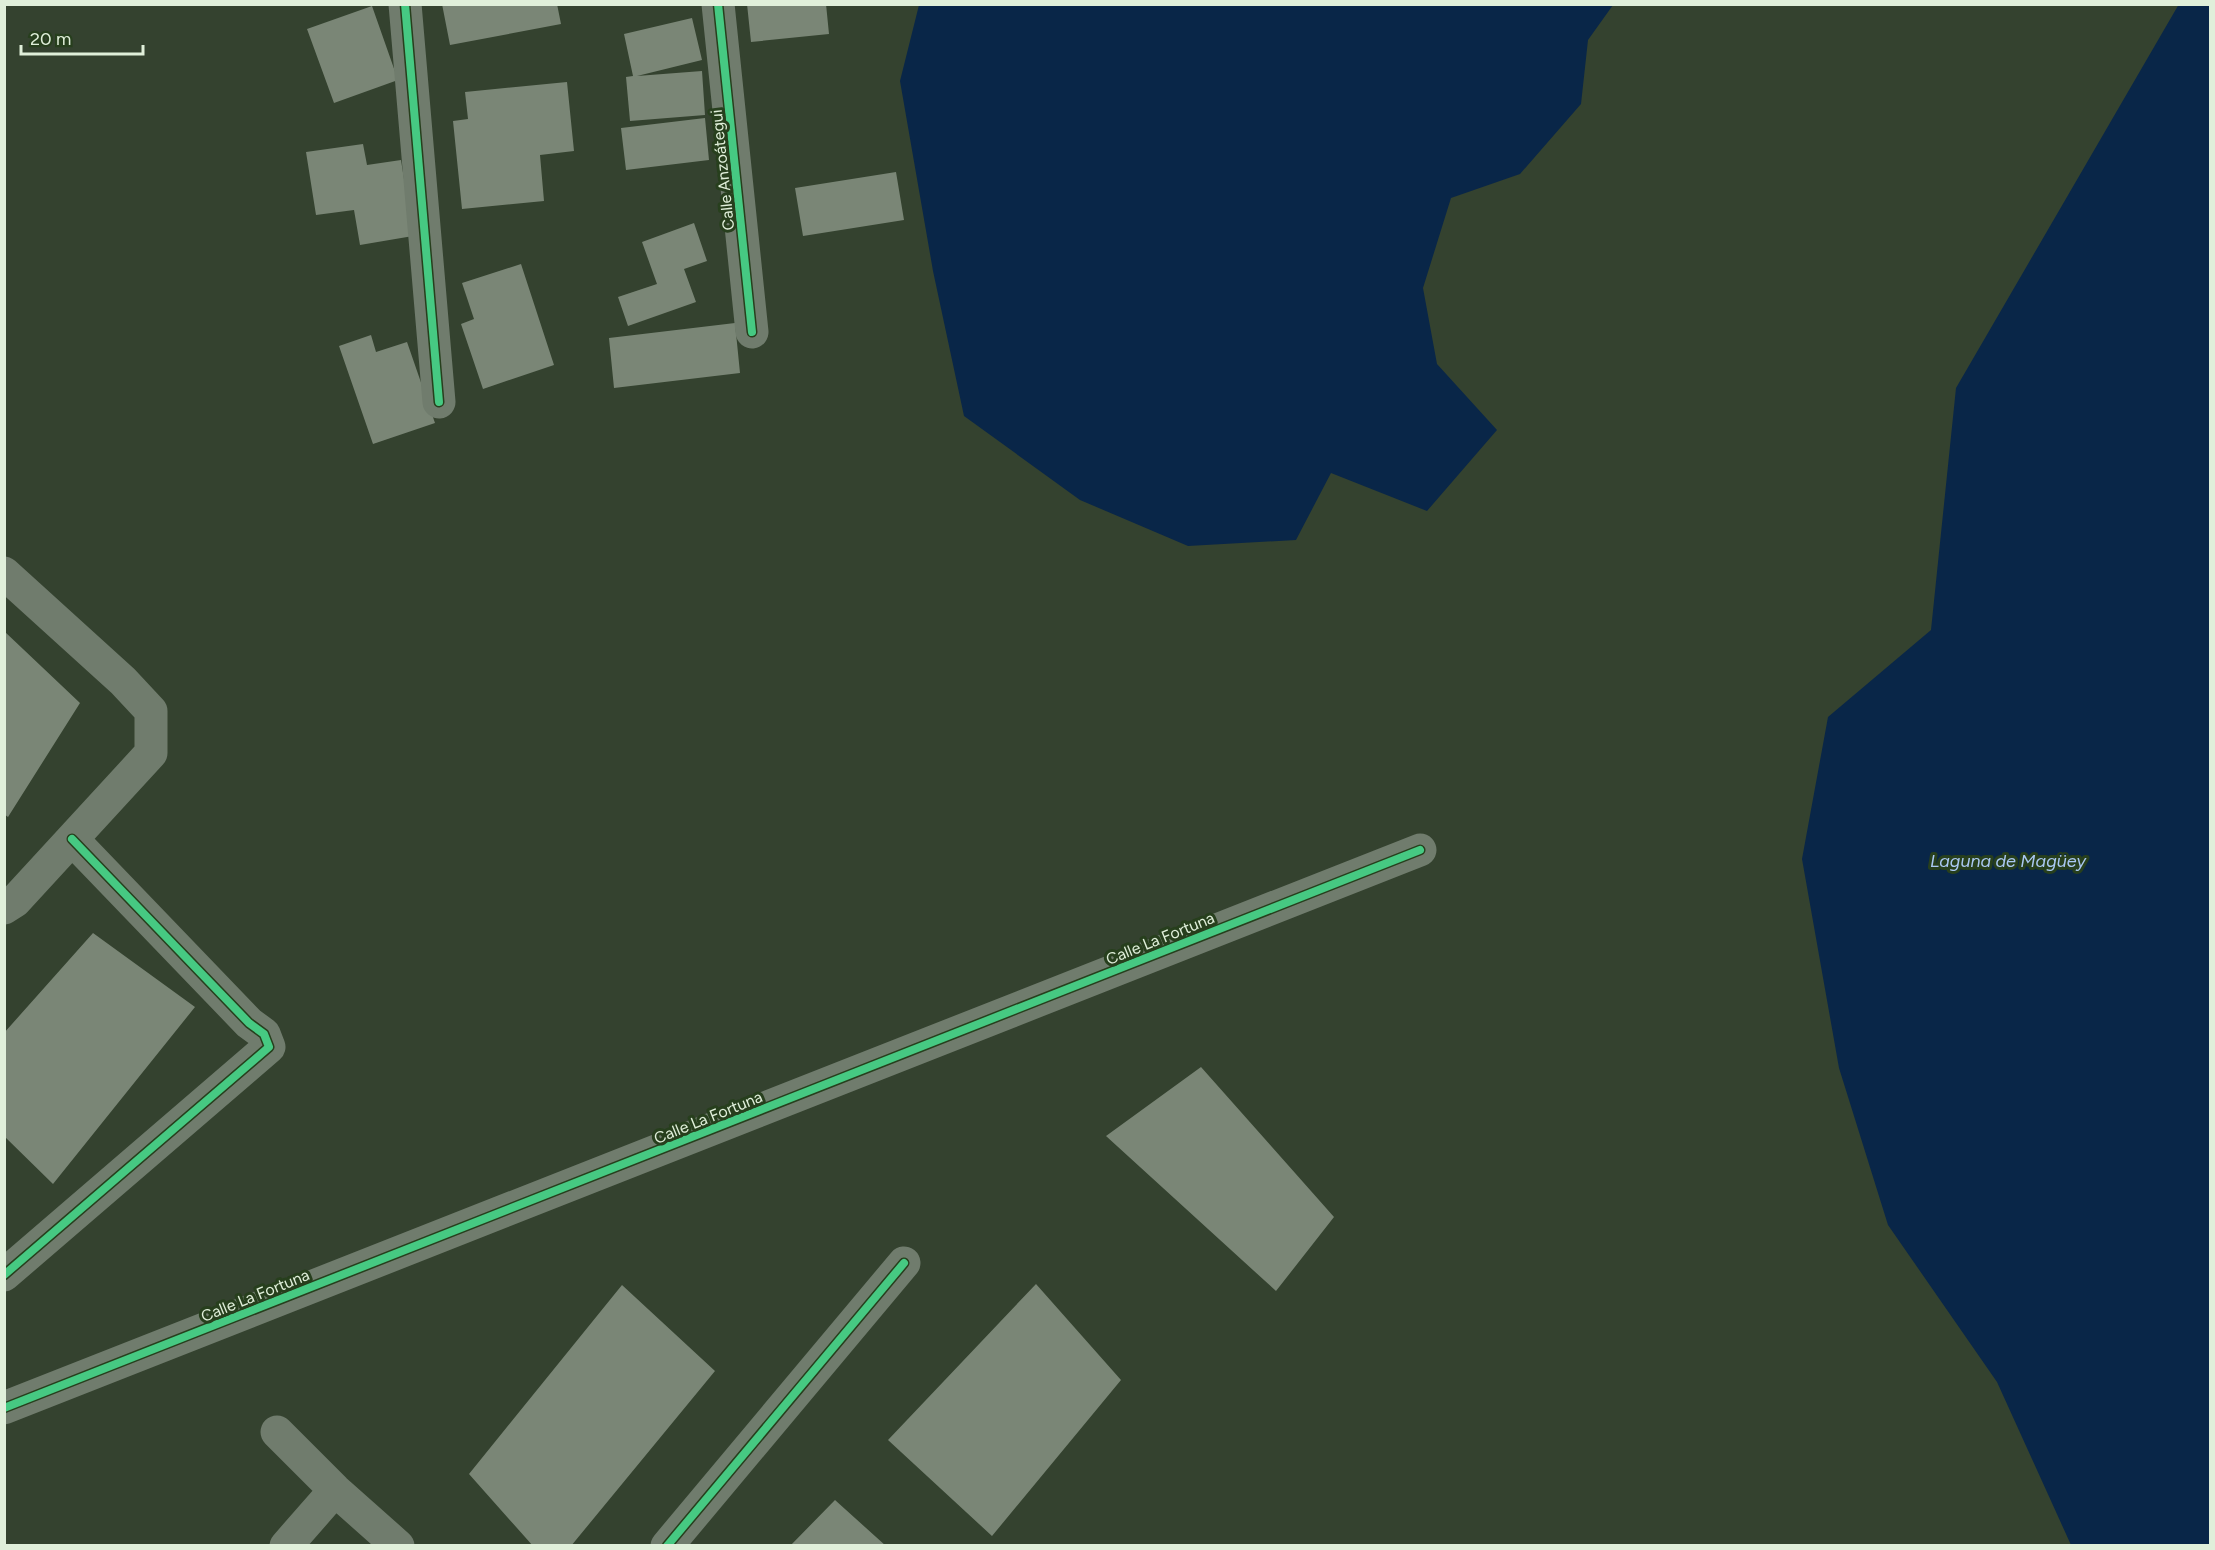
<svg xmlns="http://www.w3.org/2000/svg" width="2215" height="1550" font-family="Figtree,sans-serif">
<style>
.water{fill:#092648}
.building{fill:#7a8676}
.lines{fill:none;stroke-linecap:round;stroke-linejoin:round}
.minor{stroke:#707c6d;stroke-width:33}
.cycleway-casing{stroke:#273f1d;stroke-width:11}
.cycleway{stroke:#46c982;stroke-width:8}
.labels{text-anchor:middle;stroke-width:6;stroke-linejoin:round;paint-order:stroke}
.street-label{font-size:16px;fill:#e0efda;stroke:#273f1d}
.water-label{font-size:18px;font-style:italic;fill:#aac8f2;stroke:#273f1d}
</style>
<rect width="100%" height="100%" fill="#34422f"/>
<path class="water" d="M 2179,4 L 2210,5 L 2210,1545 L 2071,1545 L 1997,1382 L 1888,1225 L 1839,1068 L 1802,859 L 1828,717 L 1931,630 L 1956,388 Z
M 919,5 L 1613,5 L 1588,40 L 1581,104 L 1520,174 L 1451,198 L 1423,288 L 1437,364 L 1497,430 L 1427,511 L 1331,473 L 1296,540 L 1188,546 L 1080,500 L 964,416 L 933,271 L 900,81 Z"/>
<path class="building" d="M 442,4 L 557,4 L 561,24 L 450,45 Z
M 747,4 L 826,4 L 829,34 L 751,42 Z
M 372,6 L 398,80 L 334,103 L 307,29 Z
M 692,18 L 702,60 L 637,76 L 702,71 L 705,115 L 630,121 L 626,77 L 633,76 L 624,34 Z
M 567,82 L 574,151 L 540,155 L 544,201 L 462,209 L 453,121 L 468,119 L 465,92 Z
M 705,118 L 709,160 L 626,170 L 621,128 Z
M 363,144 L 367,165 L 401,160 L 413,236 L 360,245 L 354,210 L 316,215 L 306,152 Z
M 896,172 L 904,220 L 803,236 L 795,188 Z
M 694,223 L 707,261 L 684,269 L 696,302 L 628,326 L 618,297 L 657,284 L 642,242 Z
M 521,264 L 554,365 L 483,389 L 461,324 L 474,319 L 462,283 Z
M 735,323 L 740,373 L 614,388 L 609,338 Z
M 371,335 L 376,352 L 407,342 L 435,423 L 373,444 L 339,346 Z
M 4,631 L 80,703 L 8,817 L 4,814 Z
M 93,933 L 195,1007 L 53,1184 L 4,1136 L 4,1033 Z
M 1201,1067 L 1334,1217 L 1276,1291 L 1106,1136 Z
M 1036,1284 L 1121,1380 L 992,1536 L 888,1440 Z
M 622,1285 L 715,1371 L 571,1546 L 533,1546 L 469,1474 Z
M 835,1500 L 886,1546 L 790,1546 Z"/>
<g class="lines">
<path class="minor" d="M 405,4 L 439,402
M 718,4 L 752,332
M 4,573 L 123,681 L 151,711 L 151,753 L 15,901 L 4,908
M 4,1275 L 269,1047 L 264,1034 L 249,1023 L 72,839
M 4,1408 L 1420,850
M 277,1432 L 335,1490 L 398,1546
M 286,1546 L 335,1490
M 667,1546 L 904,1263"/>
<g class="cycleway-casing">
<path id="cycleway" d="M 405,4 L 439,402
M 718,4 L 752,332
M 4,1275 L 269,1047 L 264,1034 L 249,1023 L 72,839
M 4,1408 L 1420,850
M 667,1546 L 904,1263"/>
</g>
<use href="#cycleway" class="cycleway"/>
</g>
<g class="labels">
<g class="street-label">
<text transform="translate(722 170) rotate(-96)" y="6">Calle Anzoátegui</text>
<text transform="translate(1160 938) rotate(-22)" y="6">Calle La Fortuna</text>
<text transform="translate(708 1117) rotate(-22)" y="6">Calle La Fortuna</text>
<text transform="translate(255 1295) rotate(-22)" y="6">Calle La Fortuna</text>
</g>
<g class="water-label">
<text x="2008" y="867">Laguna de Magüey</text>
</g>
</g>
<rect width="2215" height="1550" fill="none" stroke="#e0efda" stroke-width="12"/>
<path d="M21 45v9h122v-9" fill="none" stroke="#e0efda" stroke-width="3"/>
<text x="30" y="45" font-size="18" fill="#e0efda" stroke="#273f1d" stroke-width="4.5" paint-order="stroke">20 m</text>
</svg>
